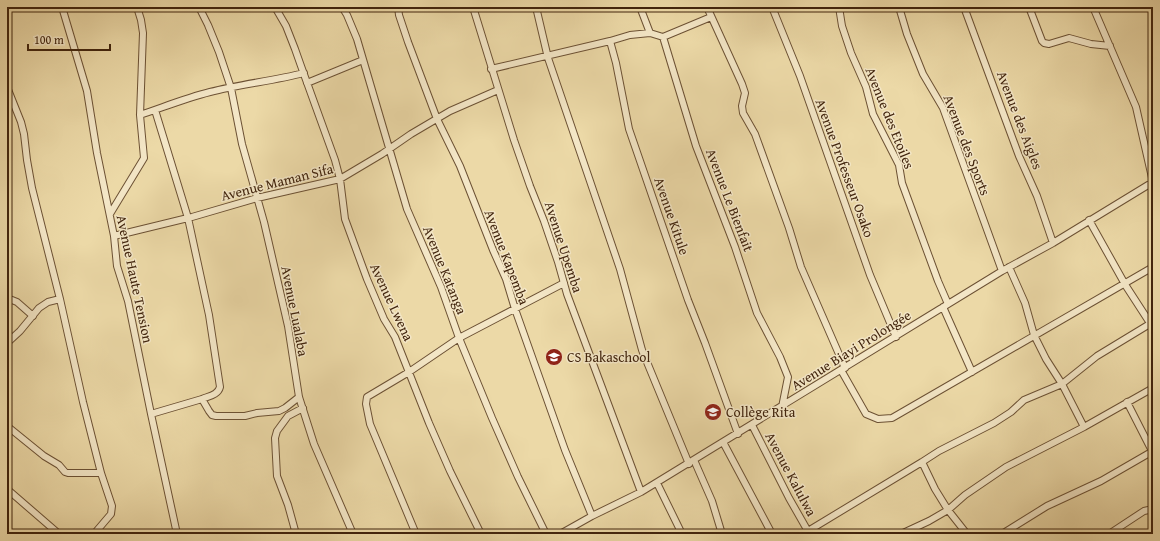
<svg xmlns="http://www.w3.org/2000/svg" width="1160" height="541" font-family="'Gentium Book Plus',serif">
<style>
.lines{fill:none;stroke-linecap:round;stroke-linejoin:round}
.minor-casing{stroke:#6c5134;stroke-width:8}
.minor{stroke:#f3e6c6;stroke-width:6}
.labels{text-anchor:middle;stroke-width:3;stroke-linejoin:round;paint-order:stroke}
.street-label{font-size:14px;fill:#41240d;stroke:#f3e6c6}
.poi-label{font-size:14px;fill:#41240d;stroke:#f3e6c6;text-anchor:start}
</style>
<rect width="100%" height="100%" fill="#ecd9a7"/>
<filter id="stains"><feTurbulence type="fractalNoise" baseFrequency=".005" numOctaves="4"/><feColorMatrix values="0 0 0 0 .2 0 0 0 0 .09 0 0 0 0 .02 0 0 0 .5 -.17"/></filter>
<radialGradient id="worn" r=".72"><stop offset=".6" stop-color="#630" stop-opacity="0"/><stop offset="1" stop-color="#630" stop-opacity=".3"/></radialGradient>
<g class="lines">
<g class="minor-casing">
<path id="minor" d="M 62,7 L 87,91 L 97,153 L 114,236 L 117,266 L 128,301 L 151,414 L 177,534
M 199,7 L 208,25 L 219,52 L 231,88 L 242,144 L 264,222 L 288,326 L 299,397 L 314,444 L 353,534
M 275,7 L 286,26 L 295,49 L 301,66 L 335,160 L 340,179 L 345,219 L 367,279 L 384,319 L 395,337 L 429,423 L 450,471 L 481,534
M 342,7 L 347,15 L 357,39 L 407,209 L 441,287 L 459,338 L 492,418 L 518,477 L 546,534
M 398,7 L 399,15 L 408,42 L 437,119 L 460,166 L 493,250 L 506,279 L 515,309 L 565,450 L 592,516
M 473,7 L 514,140 L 530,186 L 544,221 L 558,262 L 567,294 L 641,492
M 536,7 L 548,58 L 620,269 L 642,350 L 689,464
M 640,7 L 650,33 L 663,37 L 696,146 L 735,247 L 757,313 L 780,357 L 788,377 L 782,407
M 707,7 L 742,84 L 745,93 L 742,106 L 743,113 L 755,134 L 789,228 L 801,267 L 845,368
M 772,7 L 800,76 L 870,275 L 896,337
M 839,7 L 842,26 L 851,53 L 866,87 L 873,114 L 899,165 L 902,183 L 938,281 L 948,304
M 899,7 L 907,34 L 923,74 L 943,108 L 1002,271
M 964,7 L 1019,156 L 1037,196 L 1053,243
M 1029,7 L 1042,41 L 1044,43 L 1049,44 L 1069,38 L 1091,44 L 1110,46
M 1093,7 L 1136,107 L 1153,182
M 650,33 L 630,35 L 610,41 L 616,63 L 629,129 L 688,300 L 705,343 L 738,434
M 663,37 L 711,17
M 491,69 L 610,41
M 307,83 L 363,60
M 7,87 L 21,122 L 24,134 L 27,160 L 32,188 L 60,299 L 83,402 L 101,473 L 112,506 L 111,514 L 94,534
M 155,110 L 188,218 L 209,315 L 220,387 C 218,395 209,396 202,399
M 140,115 C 164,107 186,98 210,92 C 241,84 273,81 304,73
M 110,214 L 144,158 L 140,115 L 143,33 L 141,20 L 137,7
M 1089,220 L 1126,286 L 1150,323
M 114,236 L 192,217 L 257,198 L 340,179 L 382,154 L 411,134 L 450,111 L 498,90
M 1009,267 L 1025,303 L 1034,335 L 1046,359 L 1062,384 L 1084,427
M 7,298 L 17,302 L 33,316
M 943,307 L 972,372
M 7,343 L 20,331 L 39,308 L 48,302 L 60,299
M 841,370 L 866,414 L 878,419 L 892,418 L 1153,267
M 1127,402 L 1153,453
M 151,414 L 202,399 L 209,411 L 212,415 L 216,416 L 245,416 L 257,413 L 279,411 L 285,408 L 299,397
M 752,425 L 789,498 L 809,533
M 7,426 L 44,456 L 59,465 L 65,472 L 68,473 L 101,473
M 723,442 L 772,534
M 694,460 L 712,501 L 722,534
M 922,462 L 935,489 L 948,510 L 967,534
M 657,483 L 682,534
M 7,489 L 59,534
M 808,531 L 922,462 L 939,451 L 994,423 L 1011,412 L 1024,400 L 1062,384 L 1097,356 L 1153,322
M 296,534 L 288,505 L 277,476 L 275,438 L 277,431 L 288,416 L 303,408
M 416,534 L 370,424 L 366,404 L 367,397 L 409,372 L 459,338 L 564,283
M 560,534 L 592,516 L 641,492 L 1002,271 L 1053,243 L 1153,182
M 901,534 L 929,521 L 948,510 L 965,495 L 1006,467 L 1084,427 L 1153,388
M 1002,534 L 1047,506 L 1101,481 L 1153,451
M 1109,534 L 1144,511 L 1153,509"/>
</g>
<use href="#minor" class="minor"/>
</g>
<defs>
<g id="school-disc" transform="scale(0.9)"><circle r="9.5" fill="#8f2418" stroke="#f3e6c6"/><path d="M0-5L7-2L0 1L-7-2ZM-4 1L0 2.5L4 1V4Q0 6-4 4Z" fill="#fff"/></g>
</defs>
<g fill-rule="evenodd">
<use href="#school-disc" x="554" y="357"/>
<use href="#school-disc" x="713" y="412"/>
</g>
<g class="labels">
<g class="street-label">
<text transform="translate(890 118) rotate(68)" y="5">Avenue des Etoiles</text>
<text transform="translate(1020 120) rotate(69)" y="5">Avenue des Aigles</text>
<text transform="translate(967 145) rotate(69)" y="5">Avenue des Sports</text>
<text transform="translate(845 168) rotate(70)" y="5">Avenue Professeur Osako</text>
<text transform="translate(277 182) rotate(-14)" y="5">Avenue Maman Sifa</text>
<text transform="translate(730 200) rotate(69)" y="5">Avenue Le Bienfait</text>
<text transform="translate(672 216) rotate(71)" y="5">Avenue Kitule</text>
<text transform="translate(564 247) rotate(72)" y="5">Avenue Upemba</text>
<text transform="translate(507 257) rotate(69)" y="5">Avenue Kapemba</text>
<text transform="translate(445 270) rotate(68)" y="5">Avenue Katanga</text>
<text transform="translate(135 279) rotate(78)" y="5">Avenue Haute Tension</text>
<text transform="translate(392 302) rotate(65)" y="5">Avenue Lwena</text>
<text transform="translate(295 311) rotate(79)" y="5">Avenue Lualaba</text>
<text transform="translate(851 350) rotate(-32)" y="5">Avenue Biayi Prolongée</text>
<text transform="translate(791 474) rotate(62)" y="5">Avenue Kalulwa</text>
</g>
<g class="poi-label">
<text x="567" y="362">CS Bakaschool</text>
<text x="726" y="417">Collège Rita</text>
</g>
</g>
<rect width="1160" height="541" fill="none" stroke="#ecd9a7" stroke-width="24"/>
<rect x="8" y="8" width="1144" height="525" fill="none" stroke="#41240d" stroke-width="2"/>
<rect x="12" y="12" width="1136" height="517" fill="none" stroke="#41240d"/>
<path d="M28 44v6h82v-6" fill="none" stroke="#41240d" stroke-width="2"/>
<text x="34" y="44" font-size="12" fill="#41240d" stroke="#f3e6c6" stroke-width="3" paint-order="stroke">100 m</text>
<rect width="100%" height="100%" filter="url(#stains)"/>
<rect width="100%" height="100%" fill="url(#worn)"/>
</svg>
